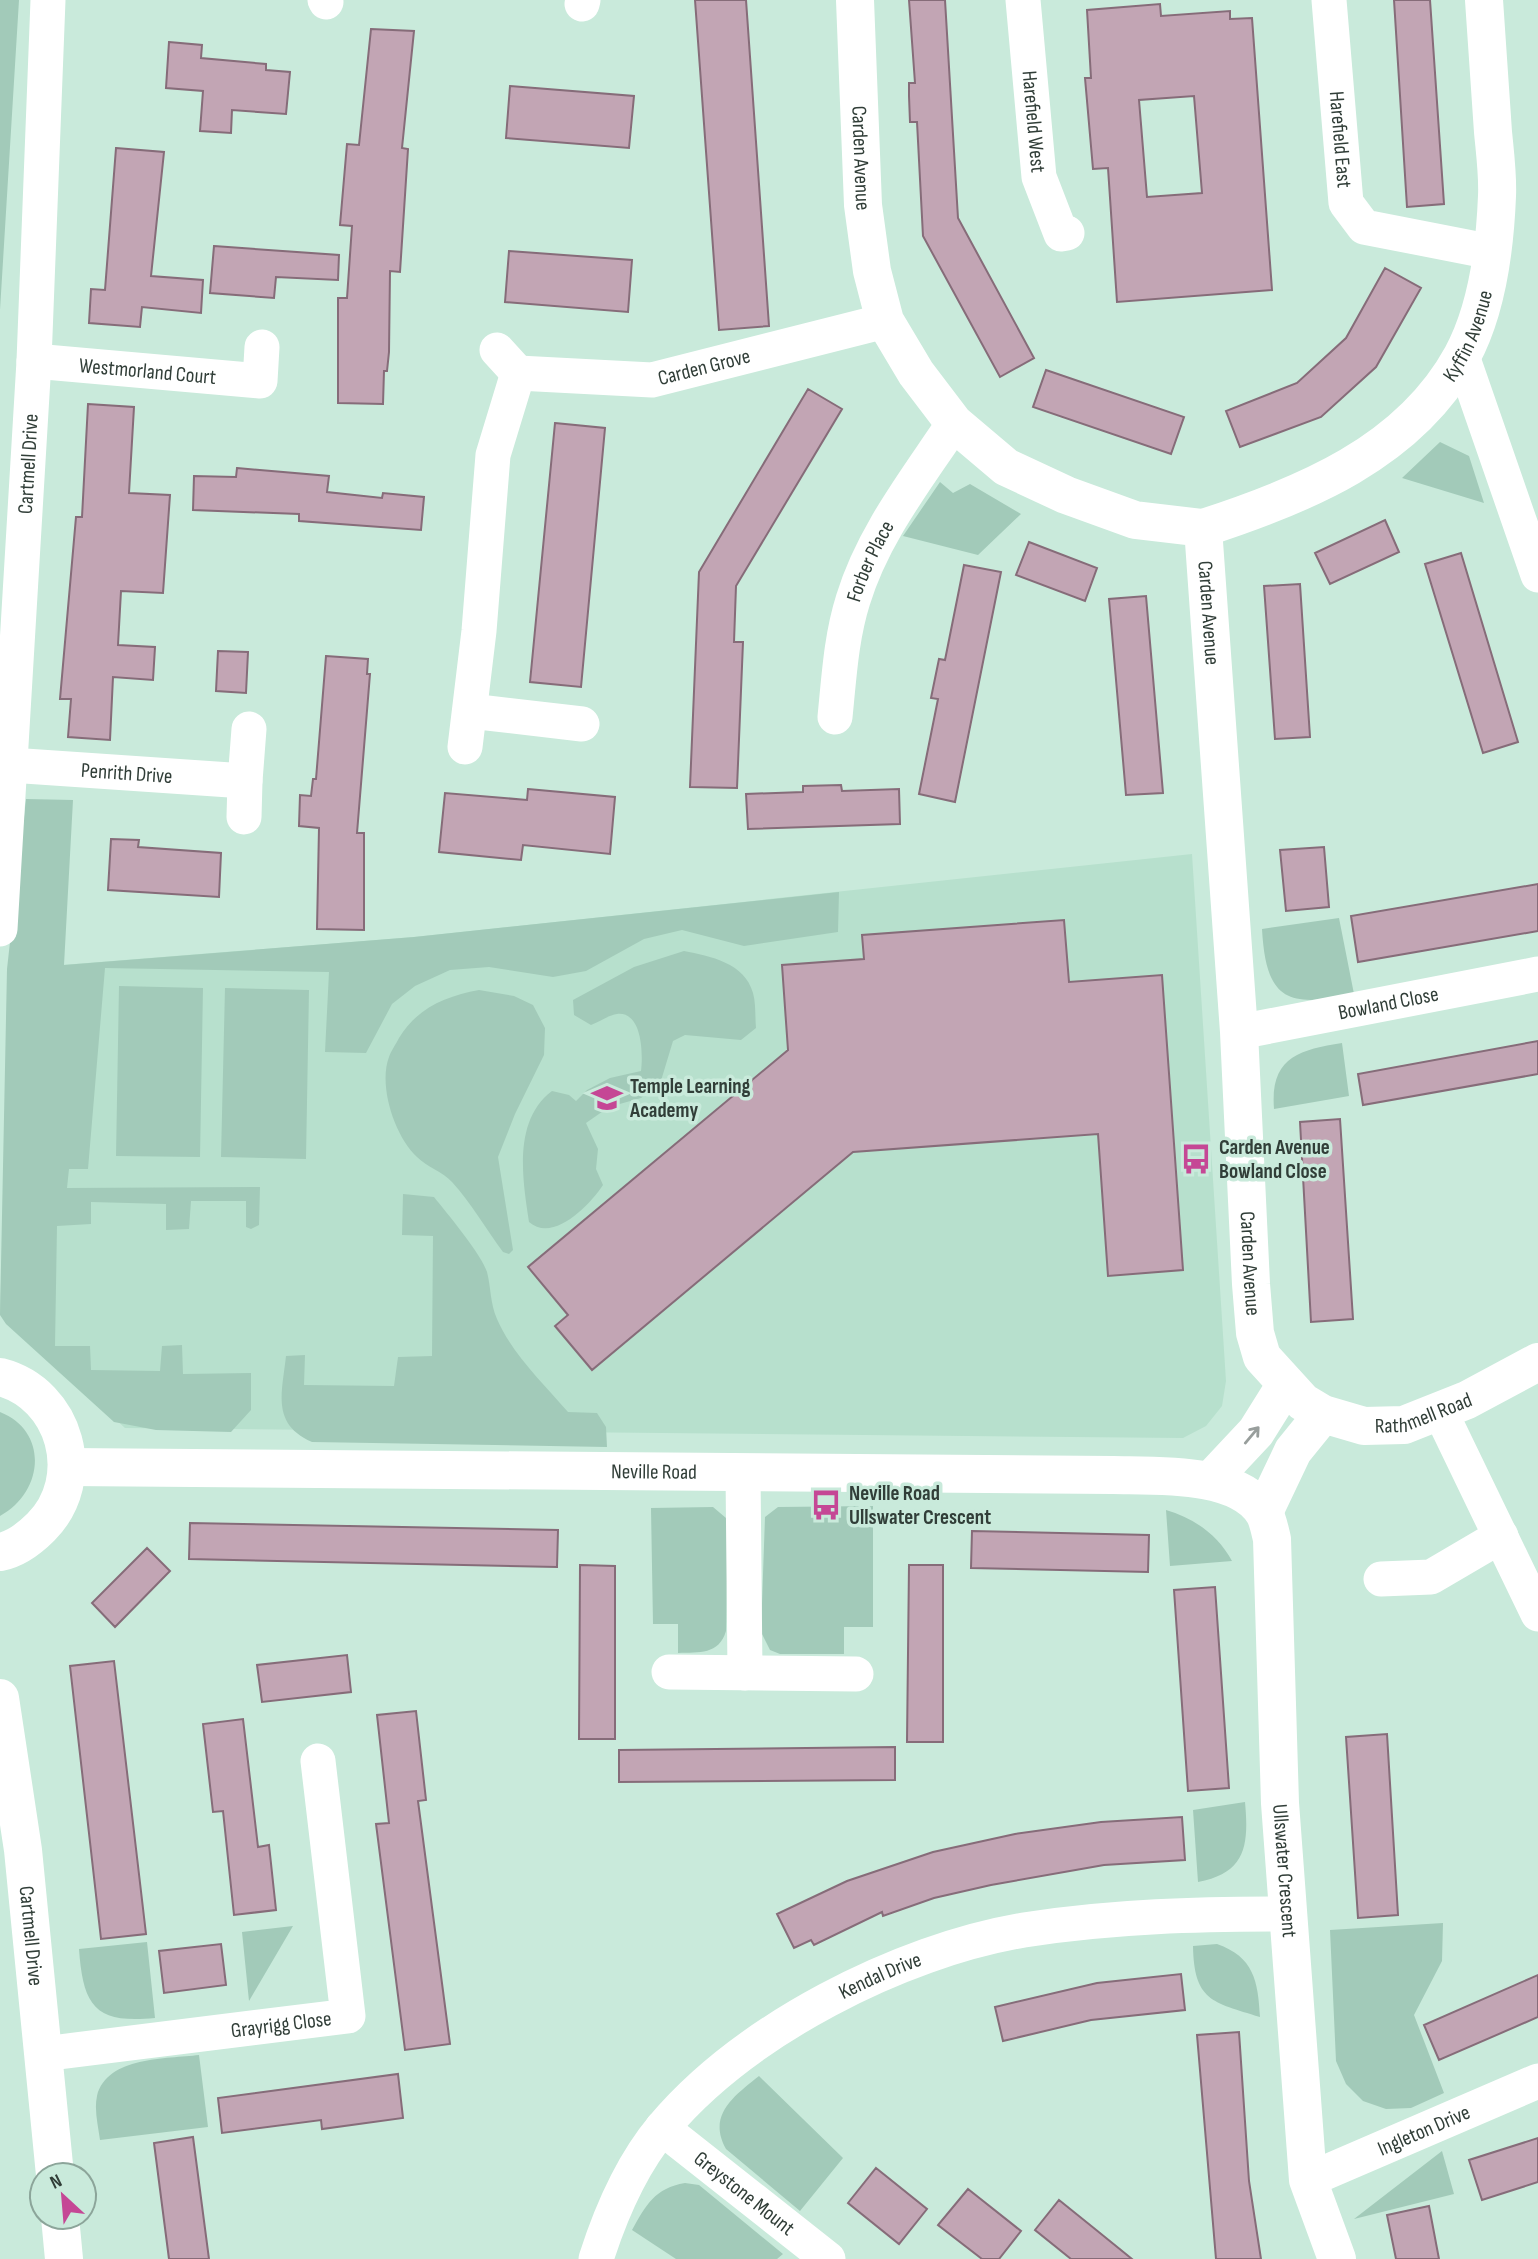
<svg xmlns="http://www.w3.org/2000/svg" width="1538" height="2259" font-family="'Sofia Sans Condensed',sans-serif">
<style>
.built{fill:#b7e0cd}
.green{fill:#a2cab9}
.building{fill:#c2a5b4;stroke:#866c79;stroke-width:2;fill-rule:evenodd}
.lines{fill:none;stroke-linecap:round;stroke-linejoin:round}
.street{stroke:#fff;stroke-width:35}
.secondary{stroke:#fff;stroke-width:38}
.oneway{stroke:#989e9c}
.labels{text-anchor:middle;stroke-width:7;stroke-linejoin:round;paint-order:stroke}
.street-label{font-size:21px;fill:#313e38;stroke:#c9eadb}
.poi-label{font-size:21px;font-weight:bold;fill:#313e38;stroke:#c9eadb;text-anchor:start}
</style>
<rect width="100%" height="100%" fill="#c9eadb"/>
<path class="built" d="M 1192,854 L 1226,1381 L 1222,1406 L 1206,1426 L 1183,1438 L 125,1428 L 0,1312 L 12,969 L 414,937 Z"/>
<path class="green" d="M 0,0 L 19,0 L 0,310 Z
M 1440,442 L 1469,456 L 1484,503 L 1402,478 Z
M 940,482 L 953,493 L 970,484 L 1021,514 L 978,555 L 903,536 Z
M 26,799 L 73,800 L 64,965 L 414,937 L 839,892 L 838,932 L 744,946 L 682,930 L 644,939 L 586,971 L 553,977 L 489,967 L 450,970 L 415,986 L 392,1004 L 366,1053 L 325,1052 L 329,972 L 105,968 L 88,1169 L 69,1169 L 67,1188 L 260,1187 L 259,1225 L 251,1229 L 246,1227 L 246,1201 L 191,1201 L 189,1229 L 166,1230 L 166,1204 L 91,1202 L 91,1224 L 57,1226 L 55,1346 L 90,1346 L 91,1370 L 160,1371 L 162,1346 L 182,1345 L 183,1374 L 251,1373 L 251,1410 L 231,1432 L 156,1430 L 114,1422 L 6,1324 L 0,1315 L 7,969 Z
M 1339,918 L 1354,994 C 1288,1008 1266,1001 1262,929 Z
M 684,951 C 710,956 745,963 753,993 C 756,1003 755,1017 756,1028 L 741,1040 L 685,1035 L 673,1041 L 660,1084 L 641,1098 L 609,1107 L 586,1123 L 598,1149 L 596,1169 L 603,1185 C 589,1206 553,1243 529,1222 C 523,1181 512,1121 552,1091 L 569,1095 L 576,1101 L 587,1090 L 610,1078 L 641,1071 C 643,1056 643,1011 617,1014 C 609,1015 599,1022 591,1025 L 574,1015 L 573,1000 L 634,967 Z
M 119,986 L 203,988 L 200,1157 L 116,1156 Z
M 225,988 L 309,990 L 306,1159 L 221,1157 Z
M 479,990 L 514,996 L 533,1005 L 545,1028 L 544,1055 L 515,1114 L 498,1157 L 513,1250 L 509,1254 L 503,1252 C 486,1229 471,1203 452,1182 C 443,1172 427,1167 417,1157 C 395,1137 378,1086 389,1057 C 391,1051 396,1044 399,1038 C 417,1008 446,996 479,990 Z
M 1342,1043 L 1349,1096 L 1274,1109 C 1270,1058 1298,1050 1342,1043 Z
M 403,1194 L 434,1197 C 446,1212 482,1255 487,1272 C 491,1287 490,1303 497,1319 C 512,1354 544,1384 568,1412 L 597,1413 L 606,1427 L 607,1447 L 312,1442 C 271,1424 282,1393 286,1356 L 305,1355 L 304,1385 L 394,1386 L 398,1357 L 432,1356 L 433,1236 L 402,1235 Z
M 0,1412 C 50,1432 43,1493 0,1516 Z
M 873,1506 L 873,1627 L 844,1627 L 844,1654 L 780,1654 L 770,1650 L 761,1632 L 765,1517 L 778,1507 Z
M 713,1507 L 726,1518 L 728,1526 L 726,1631 C 719,1655 699,1652 678,1653 L 678,1624 L 653,1624 L 651,1508 Z
M 1166,1510 C 1194,1518 1218,1535 1232,1561 L 1170,1566 Z
M 1245,1802 C 1249,1845 1246,1873 1198,1882 L 1193,1810 Z
M 1443,1923 L 1442,1961 L 1414,2015 L 1444,2093 L 1411,2108 L 1386,2109 L 1363,2101 L 1346,2084 L 1336,2061 L 1330,1930 Z
M 293,1926 L 249,2001 L 242,1932 Z
M 147,1942 L 155,2018 C 95,2024 83,2006 79,1949 Z
M 1217,1944 C 1254,1957 1258,1981 1260,2017 C 1212,2002 1194,2001 1193,1946 Z
M 199,2055 L 208,2127 L 100,2140 C 98,2125 94,2110 97,2096 C 107,2056 167,2059 199,2055 Z
M 759,2076 L 843,2158 L 800,2211 L 726,2149 C 707,2115 734,2096 759,2076 Z
M 1442,2151 L 1454,2194 L 1354,2219 Z
M 685,2183 L 699,2185 L 783,2254 L 777,2259 L 676,2259 L 632,2230 C 646,2205 655,2188 685,2183 Z"/>
<path class="building" d="M 695,0 L 746,0 L 769,326 L 719,330 Z
M 909,0 L 945,0 L 958,218 L 1034,358 L 1000,377 L 923,236 L 917,122 L 910,122 L 909,96 L 909,83 L 915,83 Z
M 1394,0 L 1430,0 L 1444,204 L 1407,207 Z
M 1160,4 L 1161,16 L 1230,11 L 1230,19 L 1252,18 L 1272,290 L 1117,302 L 1108,168 L 1093,169 L 1085,78 L 1091,78 L 1087,10 ZM 1194,96 L 1202,193 L 1147,197 L 1139,100 Z
M 371,29 L 414,31 L 402,148 L 408,149 L 400,272 L 390,271 L 389,352 L 387,371 L 384,371 L 383,404 L 338,403 L 338,298 L 347,298 L 352,226 L 340,225 L 347,144 L 359,145 Z
M 169,42 L 202,45 L 201,58 L 266,64 L 266,70 L 290,72 L 286,114 L 232,110 L 231,133 L 200,131 L 203,91 L 166,88 Z
M 510,86 L 634,96 L 629,148 L 506,138 Z
M 116,148 L 164,152 L 151,276 L 203,280 L 201,313 L 142,307 L 140,327 L 89,323 L 91,289 L 105,290 Z
M 214,246 L 339,255 L 338,280 L 276,277 L 274,298 L 210,293 Z
M 509,251 L 632,260 L 628,312 L 505,302 Z
M 1385,268 L 1421,288 L 1376,367 L 1321,417 L 1240,447 L 1226,411 L 1297,383 L 1346,338 Z
M 1046,370 L 1184,417 L 1171,454 L 1033,407 Z
M 808,389 L 842,409 L 736,586 L 734,642 L 743,642 L 737,788 L 690,787 L 699,572 Z
M 88,404 L 134,407 L 129,493 L 170,495 L 163,593 L 121,591 L 118,645 L 155,647 L 153,680 L 113,677 L 110,740 L 68,737 L 71,699 L 60,699 L 76,517 L 82,517 Z
M 555,423 L 605,428 L 581,687 L 530,682 Z
M 237,468 L 329,476 L 327,492 L 382,498 L 383,493 L 424,497 L 421,530 L 299,521 L 299,514 L 193,510 L 194,476 L 236,477 Z
M 1385,520 L 1399,552 L 1330,584 L 1315,553 Z
M 1029,542 L 1097,568 L 1085,601 L 1016,575 Z
M 1461,553 L 1518,742 L 1483,753 L 1425,564 Z
M 964,565 L 1001,572 L 955,802 L 919,794 L 938,699 L 931,698 L 939,659 L 945,660 Z
M 1300,584 L 1310,737 L 1275,739 L 1264,586 Z
M 1146,596 L 1163,793 L 1126,795 L 1109,599 Z
M 218,651 L 248,652 L 246,693 L 216,691 Z
M 326,656 L 368,659 L 367,674 L 370,674 L 357,833 L 364,833 L 364,930 L 317,929 L 319,828 L 299,826 L 300,795 L 311,796 L 313,779 L 316,779 Z
M 841,785 L 842,791 L 899,789 L 900,824 L 748,829 L 746,794 L 803,792 L 803,786 Z
M 528,789 L 615,797 L 610,854 L 523,845 L 521,860 L 439,852 L 445,793 L 527,800 Z
M 111,839 L 139,840 L 138,847 L 221,853 L 219,897 L 108,890 Z
M 1324,847 L 1329,907 L 1286,911 L 1280,850 Z
M 1538,884 L 1538,931 L 1358,962 L 1351,916 Z
M 1064,920 L 1069,982 L 1162,975 L 1183,1270 L 1108,1276 L 1098,1134 L 853,1152 L 592,1370 L 555,1326 L 568,1315 L 528,1267 L 788,1050 L 782,965 L 864,959 L 862,935 Z
M 1538,1041 L 1538,1074 L 1363,1105 L 1358,1074 Z
M 1340,1119 L 1353,1319 L 1311,1322 L 1300,1122 Z
M 190,1523 L 558,1530 L 557,1567 L 189,1559 Z
M 972,1531 L 1149,1535 L 1148,1572 L 971,1568 Z
M 147,1548 L 170,1571 L 115,1627 L 92,1603 Z
M 580,1565 L 615,1566 L 615,1739 L 579,1739 Z
M 909,1565 L 943,1565 L 943,1742 L 907,1742 Z
M 1215,1587 L 1229,1788 L 1188,1791 L 1174,1590 Z
M 347,1655 L 351,1692 L 262,1702 L 257,1665 Z
M 114,1661 L 146,1934 L 101,1939 L 70,1666 Z
M 416,1711 L 426,1800 L 418,1801 L 450,2044 L 405,2050 L 376,1824 L 389,1823 L 377,1715 Z
M 243,1719 L 258,1847 L 269,1845 L 276,1910 L 234,1915 L 223,1811 L 213,1812 L 203,1724 Z
M 1387,1734 L 1398,1915 L 1358,1918 L 1346,1737 Z
M 895,1747 L 895,1780 L 619,1782 L 619,1750 Z
M 1182,1817 L 1185,1860 L 1104,1865 L 991,1885 L 934,1898 L 883,1916 L 882,1912 L 814,1945 L 811,1940 L 794,1948 L 777,1914 L 847,1881 L 933,1852 L 1015,1834 L 1101,1822 Z
M 221,1944 L 226,1985 L 164,1993 L 159,1951 Z
M 1181,1974 L 1185,2010 L 1091,2020 L 1003,2041 L 995,2007 L 1097,1983 Z
M 1538,1975 L 1538,2017 L 1439,2060 L 1424,2025 Z
M 1239,2032 L 1249,2181 L 1261,2259 L 1216,2259 L 1197,2035 Z
M 398,2074 L 403,2118 L 322,2129 L 321,2120 L 222,2133 L 218,2098 Z
M 193,2137 L 209,2259 L 169,2259 L 154,2143 Z
M 1538,2138 L 1538,2182 L 1482,2200 L 1469,2160 Z
M 876,2168 L 927,2209 L 899,2244 L 848,2203 Z
M 968,2189 L 1021,2231 L 999,2259 L 982,2259 L 938,2225 Z
M 1059,2200 L 1095,2229 L 1132,2259 L 1071,2259 L 1035,2230 Z
M 1429,2206 L 1439,2259 L 1396,2259 L 1387,2215 Z"/>
<g class="lines">
<g class="street">
<path d="M 325,0 L 326,2"/>
<path id="s1" d="M 1023,0 L 1039,177 L 1061,234 L 1067,233"/>
<path id="s2" d="M 1329,0 L 1346,203 L 1364,227 L 1492,252"/>
<path d="M 582,4 L 583,0"/>
<path d="M 497,350 L 518,373"/>
<path d="M 1462,356 L 1538,575"/>
<path id="s3" d="M 34,361 L 260,381 L 262,347"/>
<path d="M 470,711 L 582,724"/>
<path id="s4" d="M 835,717 C 839,678 841,638 853,600 C 873,534 917,479 954,423"/>
<path id="s5" d="M 465,747 L 479,631 L 493,455 L 518,373 L 652,380 L 885,321"/>
<path id="s6" d="M 10,765 L 245,781 L 249,729"/>
<path d="M 244,817 L 245,781"/>
<path id="s7" d="M 0,929 L 34,361 L 48,0"/>
<path id="s8" d="M 1239,1032 L 1538,974"/>
<path d="M 1440,1411 L 1538,1614"/>
<path d="M 743,1472 L 745,1673"/>
<path d="M 1381,1579 L 1431,1577 L 1501,1536"/>
<path d="M 669,1672 L 856,1674"/>
<path id="s9" d="M 43,2054 L 348,2016 L 318,1761"/>
<path id="s10" d="M 662,2128 L 828,2259"/>
<path id="s11" d="M 1308,2180 L 1538,2081"/>
<path id="s12" d="M 596,2259 C 611,2212 631,2165 663,2127 C 745,2030 899,1951 1024,1930 C 1112,1916 1200,1914 1289,1914"/>
</g>
<g class="secondary">
<path id="s13" d="M 855,0 L 863,205 L 872,271 L 885,321 L 916,373 L 954,423 L 1006,467 L 1066,495 L 1135,520 L 1203,528 L 1239,1032 L 1251,1284 L 1255,1333 L 1262,1357 L 1303,1402 L 1323,1414 L 1364,1426 L 1404,1425 L 1467,1400 L 1538,1362"/>
<path id="s14" d="M 1203,528 C 1302,496 1409,453 1462,356 C 1487,310 1495,247 1497,196 C 1498,175 1495,153 1493,132 C 1490,88 1487,44 1484,0"/>
<path d="M 0,1377 C 66,1394 89,1479 41,1527 C 30,1538 16,1549 0,1552"/>
<path id="s15" d="M 68,1467 L 1113,1475 C 1155,1476 1239,1471 1264,1513 C 1268,1520 1270,1531 1272,1539 L 1280,1803 L 1308,2180 L 1337,2259"/>
<path d="M 1211,1480 L 1256,1432 L 1286,1384"/>
<path d="M 1264,1512 L 1293,1451 L 1323,1414"/>
<path id="s16" d="M 0,1698 L 23,1850 L 55,2175"/>
<path d="M 60,2217 L 64,2259"/>
</g>
</g>
<defs><path id="oneway-shaft" d="M-6 0H5M1.5-3L5.5 0L1.5 3" fill="none" stroke-width="1.6" stroke-linecap="round" stroke-linejoin="round" transform="scale(1.75)"/></defs>
<use class="oneway" href="#oneway-shaft" transform="translate(1252 1435) rotate(-50)"/>
<defs>
<g id="school-bare" transform="scale(2.415)"><path d="M0-5L7-2L0 1L-7-2ZM-4 1L0 2.5L4 1V4Q0 6-4 4Z" fill="#c54795" stroke="#c9eadb" stroke-width="2.5" paint-order="stroke"/></g>
<g id="bus-bare" transform="scale(2.415)"><path d="M-5-6H5V4H4V6H2V4H-2V6H-4V4H-5ZM-3.5-4V0h7V-4ZM-3.5 1.2v1.5H-2V1.2ZM2 1.2v1.5H3.5V1.2Z" fill="#c54795" stroke="#c9eadb" stroke-width="2.5" paint-order="stroke"/></g>
</defs>
<g fill-rule="evenodd">
<use href="#school-bare" x="607" y="1098"/>
<use href="#bus-bare" x="1196" y="1159"/>
<use href="#bus-bare" x="826" y="1505"/>
</g>
<g class="labels">
<g class="street-label">
<text dy="7" stroke="none"><textPath href="#s1" startOffset="122">Harefield West</textPath></text>
<text dy="7" stroke="none"><textPath href="#s2" startOffset="140">Harefield East</textPath></text>
<text dy="7" stroke="none"><textPath href="#s13" startOffset="158">Carden Avenue</textPath></text>
<text dy="7" stroke="none"><textPath href="#s14" startOffset="340">Kyffin Avenue</textPath></text>
<text dy="7" stroke="none"><textPath href="#s5" startOffset="567">Carden Grove</textPath></text>
<text dy="7" stroke="none"><textPath href="#s3" startOffset="114">Westmorland Court</textPath></text>
<text dy="7" stroke="none"><textPath href="#s7" startOffset="466">Cartmell Drive</textPath></text>
<text dy="7" stroke="none"><textPath href="#s4" startOffset="161">Forber Place</textPath></text>
<text dy="7" stroke="none"><textPath href="#s13" startOffset="808">Carden Avenue</textPath></text>
<text dy="7" stroke="none"><textPath href="#s6" startOffset="117">Penrith Drive</textPath></text>
<text dy="7" stroke="none"><textPath href="#s8" startOffset="152">Bowland Close</textPath></text>
<text dy="7" stroke="none"><textPath href="#s13" startOffset="1460">Carden Avenue</textPath></text>
<text dy="7" stroke="none"><textPath href="#s13" startOffset="1743">Rathmell Road</textPath></text>
<text dy="7" stroke="none"><textPath href="#s15" startOffset="586">Neville Road</textPath></text>
<text dy="7" stroke="none"><textPath href="#s15" startOffset="1566">Ullswater Crescent</textPath></text>
<text dy="7" stroke="none"><textPath href="#s16" startOffset="240">Cartmell Drive</textPath></text>
<text dy="7" stroke="none"><textPath href="#s12" startOffset="416">Kendal Drive</textPath></text>
<text dy="7" stroke="none"><textPath href="#s9" startOffset="240">Grayrigg Close</textPath></text>
<text dy="7" stroke="none"><textPath href="#s11" startOffset="126">Ingleton Drive</textPath></text>
<text dy="7" stroke="none"><textPath href="#s10" startOffset="105">Greystone Mount</textPath></text>
</g>
<g class="poi-label">
<text x="630" y="1093">Temple Learning<tspan x="630" dy="24">Academy</tspan></text>
<text x="1219" y="1154">Carden Avenue<tspan x="1219" dy="24">Bowland Close</tspan></text>
<text x="849" y="1500">Neville Road<tspan x="849" dy="24">Ullswater Crescent</tspan></text>
</g>
</g>
<g transform="translate(63 2196) rotate(334)"><circle r="33" fill="#c9eadb" stroke="#8ca59a" stroke-width="2"/>
<path d="M0-5L12 26L0 18L-12 26Z" fill="#c54795"/>
<text y="-10" font-size="19" font-weight="bold" text-anchor="middle" fill="#313e38">N</text>
</g>
</svg>
